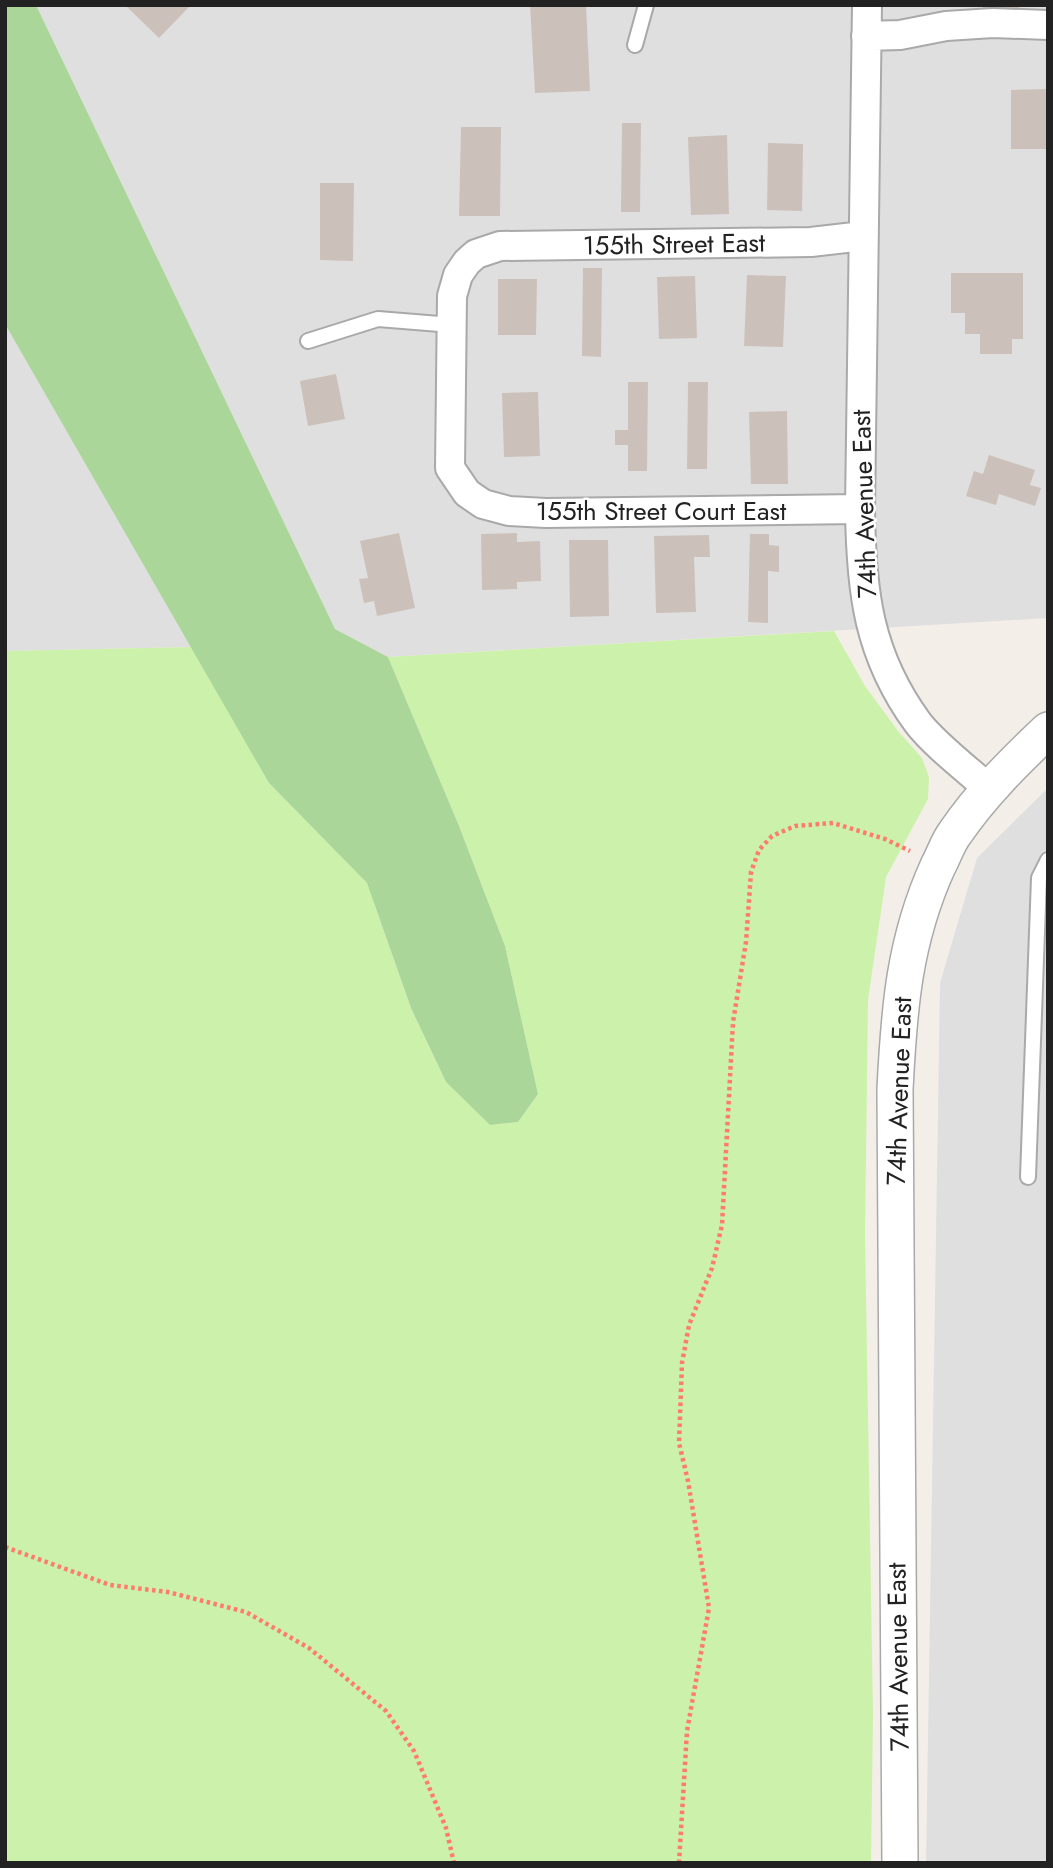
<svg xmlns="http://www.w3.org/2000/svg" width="1053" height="1868" font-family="Jost,sans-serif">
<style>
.residential{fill:#e0dfdf}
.grass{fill:#ccf1aa}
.forest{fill:#aad699}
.building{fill:#cbc1ba}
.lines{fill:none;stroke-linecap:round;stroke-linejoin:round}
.service-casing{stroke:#a9a9a9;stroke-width:18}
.minor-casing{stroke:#a9a9a9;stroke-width:32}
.tertiary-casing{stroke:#a9a9a9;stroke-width:38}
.path{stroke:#ff7c6c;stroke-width:4.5;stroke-dasharray:3.5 3.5;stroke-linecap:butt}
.service{stroke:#fff;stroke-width:14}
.minor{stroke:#fff;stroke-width:28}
.tertiary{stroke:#fff;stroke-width:35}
.labels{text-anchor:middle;stroke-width:5;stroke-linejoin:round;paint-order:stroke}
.street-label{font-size:26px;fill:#222;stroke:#fff}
</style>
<rect width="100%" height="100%" fill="#f3efe8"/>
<path class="residential" d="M 36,5 L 1048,5 L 1048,618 L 388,657 L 335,629 Z
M 5,324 L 192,647 L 5,651 Z
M 1048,788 L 1048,1863 L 926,1863 L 940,983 L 977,858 Z"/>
<path class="grass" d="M 834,631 L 865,686 L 898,731 L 922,758 L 929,777 L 928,799 L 886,877 L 868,1000 L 865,1235 L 873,1715 L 871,1863 L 5,1863 L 5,651 L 192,647 L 269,783 L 367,883 L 411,1008 L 446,1082 L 490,1125 L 518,1122 L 538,1094 L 505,946 L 459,826 L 388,657 Z"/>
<path class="forest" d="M 5,5 L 36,5 L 335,629 L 388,657 L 459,826 L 505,946 L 538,1094 L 518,1122 L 490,1125 L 446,1082 L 411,1008 L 367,883 L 269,783 L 5,324 Z"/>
<path class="building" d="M 125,5 L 191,5 L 159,38 Z
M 530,5 L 586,5 L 590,91 L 535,93 Z
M 983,5 L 1019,5 L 1019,9 L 983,8 Z
M 1048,89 L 1048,149 L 1011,149 L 1011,90 Z
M 622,123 L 641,123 L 640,212 L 621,212 Z
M 461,127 L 501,127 L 500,216 L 459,216 Z
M 727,135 L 729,214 L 691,215 L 688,137 Z
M 768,143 L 803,144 L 802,211 L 767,210 Z
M 320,183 L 354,183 L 353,261 L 320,260 Z
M 583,268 L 602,268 L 601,357 L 582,356 Z
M 951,273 L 1023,273 L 1023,339 L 1012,339 L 1012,354 L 980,354 L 980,334 L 965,334 L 965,313 L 951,313 Z
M 747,275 L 786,276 L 783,347 L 744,346 Z
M 695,276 L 697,338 L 659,339 L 657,277 Z
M 498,279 L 537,279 L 536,335 L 498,335 Z
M 336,374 L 345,419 L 308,426 L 300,381 Z
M 628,382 L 648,382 L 647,471 L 628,471 L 628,445 L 615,445 L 615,430 L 628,430 Z
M 688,382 L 708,382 L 707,469 L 687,469 Z
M 538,392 L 540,456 L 504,457 L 502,393 Z
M 787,411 L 788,484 L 751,484 L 749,412 Z
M 989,455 L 1035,470 L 1030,485 L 1041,488 L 1035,506 L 999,494 L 996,505 L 966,496 L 974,471 L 983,474 Z
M 399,533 L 415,608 L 377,616 L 374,601 L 364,603 L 359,579 L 368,578 L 360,541 Z
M 517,533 L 517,542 L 540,541 L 541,581 L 517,582 L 517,589 L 482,590 L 481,534 Z
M 750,534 L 769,534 L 769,545 L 779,546 L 779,572 L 768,571 L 768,623 L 748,622 Z
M 709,535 L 710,557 L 694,557 L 696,612 L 656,613 L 654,536 Z
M 569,540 L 608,540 L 609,616 L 570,617 Z"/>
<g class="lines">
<g class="service-casing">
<path id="service" d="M 635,45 L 646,5
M 308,341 L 378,319 L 452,325
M 1028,1177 L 1039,878 L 1048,860"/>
</g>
<g class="minor-casing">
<path id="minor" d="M 867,5 L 860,509 C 861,591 868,655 918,723 C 934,744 969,771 989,789
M 866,36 L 900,35 L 946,26 L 993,23 L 1048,25
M 860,509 L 546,513 L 509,511 L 483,504 L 467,493 L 450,468 L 452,296 L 458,275 L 467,262 L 476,254 L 500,246 L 811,242 L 863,236"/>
</g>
<g class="tertiary-casing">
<path id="tertiary" d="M 900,1863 L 895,1089 C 899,1009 904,941 938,866 C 944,855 948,842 955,833 C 981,795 1014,762 1048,730"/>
</g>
<path class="path" d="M 5,1547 L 110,1585 L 168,1592 L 246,1612 L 309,1648 L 386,1711 L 414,1751 L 446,1828 L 454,1863
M 679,1863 L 687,1731 L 709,1608 L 688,1481 L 679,1443 L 682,1363 L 689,1325 L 712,1268 L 722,1225 L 733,1022 L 746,942 L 751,872 L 759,850 L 772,836 L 795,826 L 833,823 L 885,839 L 910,851"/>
<use href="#service" class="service"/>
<use href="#minor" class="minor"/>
<use href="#tertiary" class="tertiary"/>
</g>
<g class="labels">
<g class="street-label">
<text transform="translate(674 244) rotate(-1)" y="9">155th Street East</text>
<text transform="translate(864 504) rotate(-92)" y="9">74th Avenue East</text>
<text x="661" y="520">155th Street Court East</text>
<text transform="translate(899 1091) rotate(-88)" y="9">74th Avenue East</text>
<text transform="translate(898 1657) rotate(-91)" y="9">74th Avenue East</text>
</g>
</g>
<rect width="1053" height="1868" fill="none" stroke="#222222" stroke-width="14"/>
</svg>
